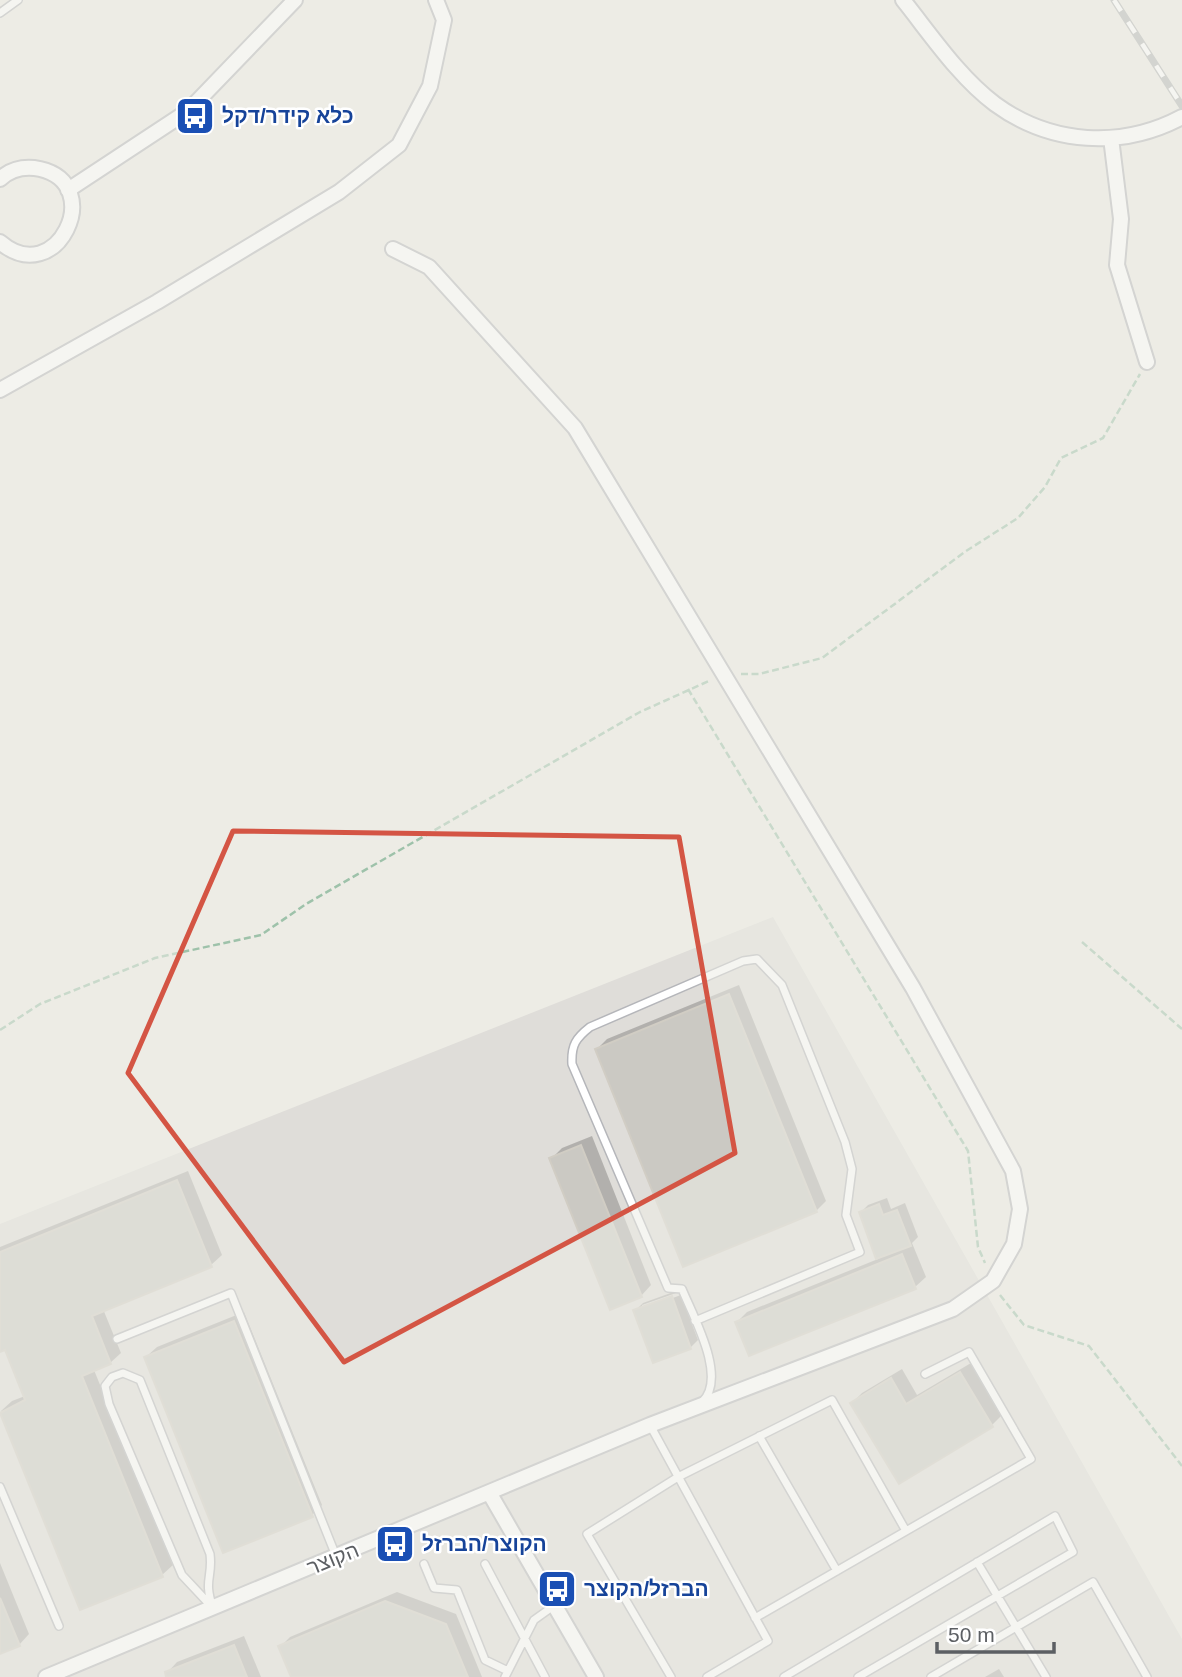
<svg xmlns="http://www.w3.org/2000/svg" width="1182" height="1677" font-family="Helvetica,Heebo,sans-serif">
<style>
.industrial{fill:#dfddd9}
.shadow{fill:#0003;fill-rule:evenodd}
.building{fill:#cbc9c3;stroke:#d1cdc4;stroke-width:2}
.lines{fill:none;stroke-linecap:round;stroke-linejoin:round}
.service-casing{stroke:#b5b6ba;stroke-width:10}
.minor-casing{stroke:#b5b6ba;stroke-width:18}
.path{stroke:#9ec2aa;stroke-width:2.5;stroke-dasharray:7 3.5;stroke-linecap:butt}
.service{stroke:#fff;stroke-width:7}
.minor{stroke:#fff;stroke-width:14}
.rail-casing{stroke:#b4b5b5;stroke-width:7}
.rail{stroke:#fff;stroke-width:4.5;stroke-dasharray:13;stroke-linecap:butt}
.marked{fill:none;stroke:#d45544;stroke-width:5;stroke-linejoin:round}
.labels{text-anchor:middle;stroke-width:5;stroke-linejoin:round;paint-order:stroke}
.transit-label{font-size:21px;font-weight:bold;fill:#164399;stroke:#fff;text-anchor:start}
.street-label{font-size:21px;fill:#5c5f63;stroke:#fff}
</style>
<rect width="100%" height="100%" fill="#edece5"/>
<path class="industrial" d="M 773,917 L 1182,1639 L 1182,1677 L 0,1677 L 0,1224 Z"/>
<path class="shadow" d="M 739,985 L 826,1201 L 816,1211 L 597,1049 L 607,1039 Z
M 592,1136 L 651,1285 L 641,1296 L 552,1158 L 562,1148 Z
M 188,1171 L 222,1255 L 211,1265 L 103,1309 L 121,1353 L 110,1363 L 94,1370 L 173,1565 L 162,1575 L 81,1608 L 1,1411 L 12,1401 L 25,1396 L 6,1348 L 0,1350 L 0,1247 Z
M 887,1198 L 891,1209 L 905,1203 L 918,1237 L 912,1243 L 926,1277 L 915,1287 L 737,1322 L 747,1312 L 878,1259 L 861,1212 L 868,1205 Z
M 679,1290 L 698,1340 L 690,1348 L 635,1311 L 643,1303 ZM 679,1292 L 681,1295 L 642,1309 L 642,1305 Z
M 244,1312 L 322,1505 L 312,1515 L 146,1357 L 157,1347 Z
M 971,1363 L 1002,1415 L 992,1425 L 900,1481 L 852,1403 L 862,1393 L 902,1369 L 917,1395 Z
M 0,1563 L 29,1634 L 19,1645 L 0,1652 Z
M 397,1592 L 456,1614 L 482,1677 L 293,1677 L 280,1647 L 290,1637 Z
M 244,1636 L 261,1677 L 168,1677 L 167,1673 L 177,1662 Z
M 999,1669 L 1004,1677 L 985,1677 Z"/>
<path class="building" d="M 729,994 L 817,1212 L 683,1267 L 595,1049 Z
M 581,1145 L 642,1297 L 610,1310 L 549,1158 Z
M 177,1180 L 212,1267 L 92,1316 L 111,1364 L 82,1376 L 163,1577 L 80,1610 L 0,1413 L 25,1400 L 5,1350 L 0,1352 L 0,1252 Z
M 879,1204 L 883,1215 L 897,1210 L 911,1246 L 876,1259 L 859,1212 Z
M 902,1254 L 916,1289 L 749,1356 L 735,1322 Z
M 672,1296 L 691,1349 L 653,1363 L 633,1310 Z
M 234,1321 L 313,1517 L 223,1553 L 144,1357 Z
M 960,1372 L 993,1427 L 899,1484 L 850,1403 L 891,1378 L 906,1404 Z
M 0,1598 L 20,1646 L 0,1654 Z
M 385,1601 L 446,1624 L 468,1677 L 291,1677 L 278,1646 Z
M 234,1645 L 247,1677 L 166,1677 L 165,1672 Z"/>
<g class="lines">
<g class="service-casing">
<path id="service" d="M 0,13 L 18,0
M 695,1321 L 860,1252 L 846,1215 L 852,1169 L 845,1142 L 782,985 L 757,959 L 743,961 L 590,1027 C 576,1038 571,1045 572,1064 L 668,1288 L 682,1289 C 693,1316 728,1378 702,1402
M 117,1339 L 231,1293 L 336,1556
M 123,1373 L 140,1380 L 210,1554 C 213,1578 203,1579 213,1608 L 182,1575 L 109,1404 L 105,1386 L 112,1377 Z
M 650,1425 L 768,1641 L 707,1677
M 759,1436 L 837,1571
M 0,1487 L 59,1626
M 977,1562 L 1046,1677
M 424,1564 L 434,1588 L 457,1590 L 485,1660 L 508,1671
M 485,1564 L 545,1677
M 755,1618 L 1031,1459 L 969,1352 L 925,1374
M 505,1677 L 534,1620 L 555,1605
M 671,1677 L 587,1534 L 678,1477 L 832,1400 L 906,1531
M 784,1677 L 1055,1516 L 1073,1552 L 858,1677
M 931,1677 L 1093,1582 L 1147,1677"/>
</g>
<g class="minor-casing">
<path id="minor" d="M 903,0 C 931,35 959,77 995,104 C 1051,145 1122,149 1182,117
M 1111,138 L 1121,219 L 1117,265 L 1147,362
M 0,179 C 11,169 25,166 40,169 C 107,184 57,291 0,242
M 68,190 L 188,111 L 295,0
M 0,390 L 157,302 L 339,192 L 399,145 L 430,86 L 444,20 L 436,0
M 490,1494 L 596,1677
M 46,1677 L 650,1425 L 953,1309 L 993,1281 L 1014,1244 L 1020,1209 L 1013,1171 L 913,988 L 575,428 L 429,267 L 393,249"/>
</g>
<path class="path" d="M 741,674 L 759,674 L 822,658 L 966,551 L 1018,518 L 1045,487 L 1061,458 L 1103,438 L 1140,374
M 688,689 L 968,1151 L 978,1247 L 985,1263
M 1082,942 L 1182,1029
M 0,1030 L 40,1004 L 155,958 L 261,935 L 306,904 L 640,712 L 711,680
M 1000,1295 L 1024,1325 L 1089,1346 L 1182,1466"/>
<use href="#service" class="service"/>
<use href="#minor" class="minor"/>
<g class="rail-casing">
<path id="rail" d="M 1114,0 L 1182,106"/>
</g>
<use href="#rail" class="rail"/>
</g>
<path d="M0 0H1182V1677H0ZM 233,831 L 679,837 L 735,1153 L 344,1362 L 128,1073 Z" fill="#edece5" fill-opacity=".55" fill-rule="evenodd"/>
<path class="marked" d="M 233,831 L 679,837 L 735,1153 L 344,1362 L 128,1073 Z"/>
<defs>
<g id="bus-square" transform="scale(2.0125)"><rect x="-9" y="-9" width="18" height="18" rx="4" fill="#1a4fb4" stroke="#fff"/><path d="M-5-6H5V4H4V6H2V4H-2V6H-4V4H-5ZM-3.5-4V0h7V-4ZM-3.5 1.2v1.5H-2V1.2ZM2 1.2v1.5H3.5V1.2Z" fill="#fff"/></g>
</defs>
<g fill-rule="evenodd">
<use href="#bus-square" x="195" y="116"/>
<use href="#bus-square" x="395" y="1544"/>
<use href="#bus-square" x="557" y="1589"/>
</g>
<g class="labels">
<g class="transit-label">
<text x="222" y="123">כלא קידר/דקל</text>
<text x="422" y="1551">הקוצר/הברזל</text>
<text x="584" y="1596">הברזל/הקוצר</text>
</g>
<g class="street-label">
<text transform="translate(333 1559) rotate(-22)" y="7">הקוצר</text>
</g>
</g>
<path d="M937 1642v10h117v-10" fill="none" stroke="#5c5f63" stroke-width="3.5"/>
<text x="948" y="1642" font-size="21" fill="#5c5f63" stroke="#ffffff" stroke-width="5" paint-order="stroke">50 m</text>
</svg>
